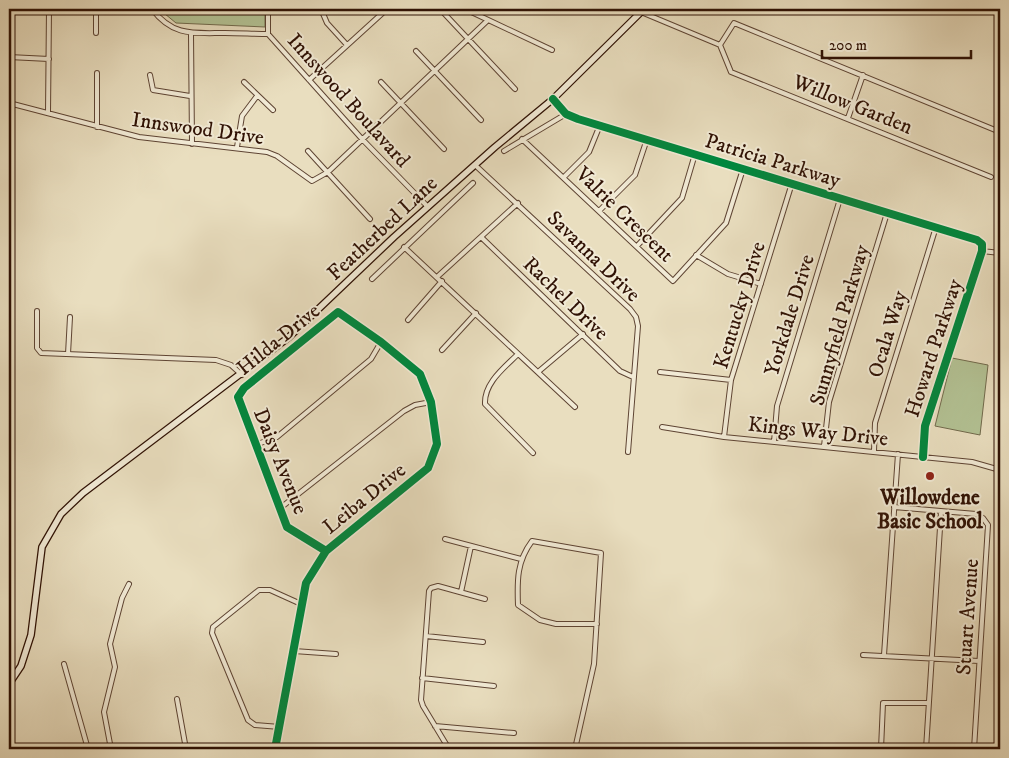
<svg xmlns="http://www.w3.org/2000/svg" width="1009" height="758" font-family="'IM FELL DW Pica',serif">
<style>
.green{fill:#b3c294;stroke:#716a4c}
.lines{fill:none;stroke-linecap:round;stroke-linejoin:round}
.minor-casing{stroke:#5e4433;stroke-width:6}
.secondary-casing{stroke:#2f1104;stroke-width:8}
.minor{stroke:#f1ead5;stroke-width:4}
.secondary{stroke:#f1ead5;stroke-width:5.5}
.cycleway-casing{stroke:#f1ead5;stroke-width:11}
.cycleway{stroke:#00873e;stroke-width:8}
.poi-dot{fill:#8f2418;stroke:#f1ead5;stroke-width:2}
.labels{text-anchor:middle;stroke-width:4;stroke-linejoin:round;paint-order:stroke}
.street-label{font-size:21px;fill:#2f1104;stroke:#f1ead5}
.poi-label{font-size:21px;font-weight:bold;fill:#2f1104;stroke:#f1ead5}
</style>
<rect width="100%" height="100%" fill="#e9debf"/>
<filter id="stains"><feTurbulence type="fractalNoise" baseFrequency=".004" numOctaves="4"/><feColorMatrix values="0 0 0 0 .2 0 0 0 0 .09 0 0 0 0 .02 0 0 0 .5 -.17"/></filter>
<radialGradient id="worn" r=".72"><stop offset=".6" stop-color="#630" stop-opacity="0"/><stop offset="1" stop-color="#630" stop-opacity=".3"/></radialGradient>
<path class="green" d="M 159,9 L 265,9 L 265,27 L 176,23 Z
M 952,358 L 988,365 L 980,435 L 935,426 Z"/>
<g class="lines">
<g class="minor-casing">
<path id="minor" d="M 96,9 L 96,33
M 152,9 C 173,37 194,33 225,33 C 240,33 254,34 268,34
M 268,9 L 268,34 L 362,139 L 428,207
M 321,9 L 327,23 L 347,45
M 440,9 L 515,89
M 465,9 L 552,50
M 641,12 L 720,45
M 191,34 L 192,144
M 720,45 L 734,23 L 1000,132
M 720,45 L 731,72 L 991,177
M 416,51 L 481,120
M 9,57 L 49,59
M 97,73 L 97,127
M 150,75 L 153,90 L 190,96
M 309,80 L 387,9
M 244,82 L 273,110
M 381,82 L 444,149
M 553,99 L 566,114 L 578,119 L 977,240 L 982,244 L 982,251 L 925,426 L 923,457
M 9,103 L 139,137 L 267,152 L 277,156 L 312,181 L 328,172 L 488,20
M 48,113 L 49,9
M 848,118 L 863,75
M 522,139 L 673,281 L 726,223 L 743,169
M 237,147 L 242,116 L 257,96
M 308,151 L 370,219
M 504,151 L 566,114
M 475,165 L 630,309 L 636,317 L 638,326 L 628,452
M 564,177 L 589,152 L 600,125
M 599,211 L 635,175 L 647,139
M 481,237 L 620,371 L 633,377
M 637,246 L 682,198 L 695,154
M 404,247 L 575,407
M 982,251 L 1000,253
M 696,255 L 728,274 L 761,284
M 437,277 L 518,203
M 372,279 L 473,183
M 37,311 L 37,348 L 41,353 L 216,360 L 231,365 L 242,375
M 408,320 L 442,281
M 442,350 L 476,313
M 68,354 L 70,317
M 518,354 C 504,368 484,383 485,404 L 533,453
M 538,372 L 583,334
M 660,372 L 731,380
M 662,427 L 724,437 L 972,462 L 1000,470
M 724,437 L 731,380 L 792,183
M 774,442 L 777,406 L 840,199
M 255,445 L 277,437 L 371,359 L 381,342
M 824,446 L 829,402 L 887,213
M 874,451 L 875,423 L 936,227
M 894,507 L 976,514 L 983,518 L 988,525 L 974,749
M 279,509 L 404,411 L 415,405 L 431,402
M 445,539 L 521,559
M 461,592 L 471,546
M 426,636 L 483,642
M 294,651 L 336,654
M 863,655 L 979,661
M 884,655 L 898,454
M 64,664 L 88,749
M 422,678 L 494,686
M 177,699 L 186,749
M 435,726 L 514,733
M 280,727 L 255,725 L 248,720 L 212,633 L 213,627 L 259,590 L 270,590 L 301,604
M 111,749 L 104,712 L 115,667 L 110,644 L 122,598 L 129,584
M 275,749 L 306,583 L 326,551 L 428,468 L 437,444 L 431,402 L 420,374 L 381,342 L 338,312 L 244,388 L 238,397 L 287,527 L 326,551
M 449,749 L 423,706 L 421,700 L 429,591 L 431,588 L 438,586 L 485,599
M 575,749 L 594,664 L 601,553 L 532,541 C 517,561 517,580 518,605 L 540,620 L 556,624 L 597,624
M 881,749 L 883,703 L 928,703
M 926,749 L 941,512"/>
</g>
<g class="secondary-casing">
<path id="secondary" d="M 9,684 L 21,666 L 31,635 L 42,547 L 61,514 L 83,493 L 289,337 L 394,237 L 495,147 L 553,99 L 644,9"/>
</g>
<use href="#minor" class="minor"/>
<use href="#secondary" class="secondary"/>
<g class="cycleway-casing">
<path id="cycleway" d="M 553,99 L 566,114 L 578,119 L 977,240 L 982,244 L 982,251 L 925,426 L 923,457
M 275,749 L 306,583 L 326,551 L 428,468 L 437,444 L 431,402 L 420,374 L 381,342 L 338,312 L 244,388 L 238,397 L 287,527 L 326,551"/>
</g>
<use href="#cycleway" class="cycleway"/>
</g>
<circle class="poi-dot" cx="930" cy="476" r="5"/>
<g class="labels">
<g class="street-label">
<text transform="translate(349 100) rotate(48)" y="7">Innswood Boulavard</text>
<text transform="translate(853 104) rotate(22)" y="7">Willow Garden</text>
<text transform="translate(198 128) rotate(8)" y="7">Innswood Drive</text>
<text transform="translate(773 160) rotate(17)" y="7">Patricia Parkway</text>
<text transform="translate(625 214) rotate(44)" y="7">Valrie Crescent</text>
<text transform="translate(382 228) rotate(-43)" y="7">Featherbed Lane</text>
<text transform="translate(594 256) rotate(44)" y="7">Savanna Drive</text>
<text transform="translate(566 298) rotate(44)" y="7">Rachel Drive</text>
<text transform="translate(739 305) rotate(-73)" y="7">Kentucky Drive</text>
<text transform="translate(789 315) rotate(-73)" y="7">Yorkdale Drive</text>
<text transform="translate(839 325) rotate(-74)" y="7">Sunnyfield Parkway</text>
<text transform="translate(887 334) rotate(-73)" y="7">Ocala Way</text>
<text transform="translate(278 339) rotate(-39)" y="7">Hilda Drive</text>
<text transform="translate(933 348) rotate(-72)" y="7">Howard Parkway</text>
<text transform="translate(818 431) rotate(6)" y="7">Kings Way Drive</text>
<text transform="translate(281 461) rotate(68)" y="7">Daisy Avenue</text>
<text transform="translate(364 498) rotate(-39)" y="7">Leiba Drive</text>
<text transform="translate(967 617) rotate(-86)" y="7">Stuart Avenue</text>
</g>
<g class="poi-label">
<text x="930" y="504">Willowdene<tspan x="930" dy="24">Basic School</tspan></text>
</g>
</g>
<rect width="1009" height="758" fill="none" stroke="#e9debf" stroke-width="30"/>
<rect x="10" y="10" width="989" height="738" fill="none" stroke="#2f1104" stroke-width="2.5"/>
<rect x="15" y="15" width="979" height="728" fill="none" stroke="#2f1104"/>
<path d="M822 50v8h149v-8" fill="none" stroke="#2f1104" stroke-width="2.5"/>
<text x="829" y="50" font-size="15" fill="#2f1104" stroke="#f1ead5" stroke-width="4" paint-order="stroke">200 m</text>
<rect width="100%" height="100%" filter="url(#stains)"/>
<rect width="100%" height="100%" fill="url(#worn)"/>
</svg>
